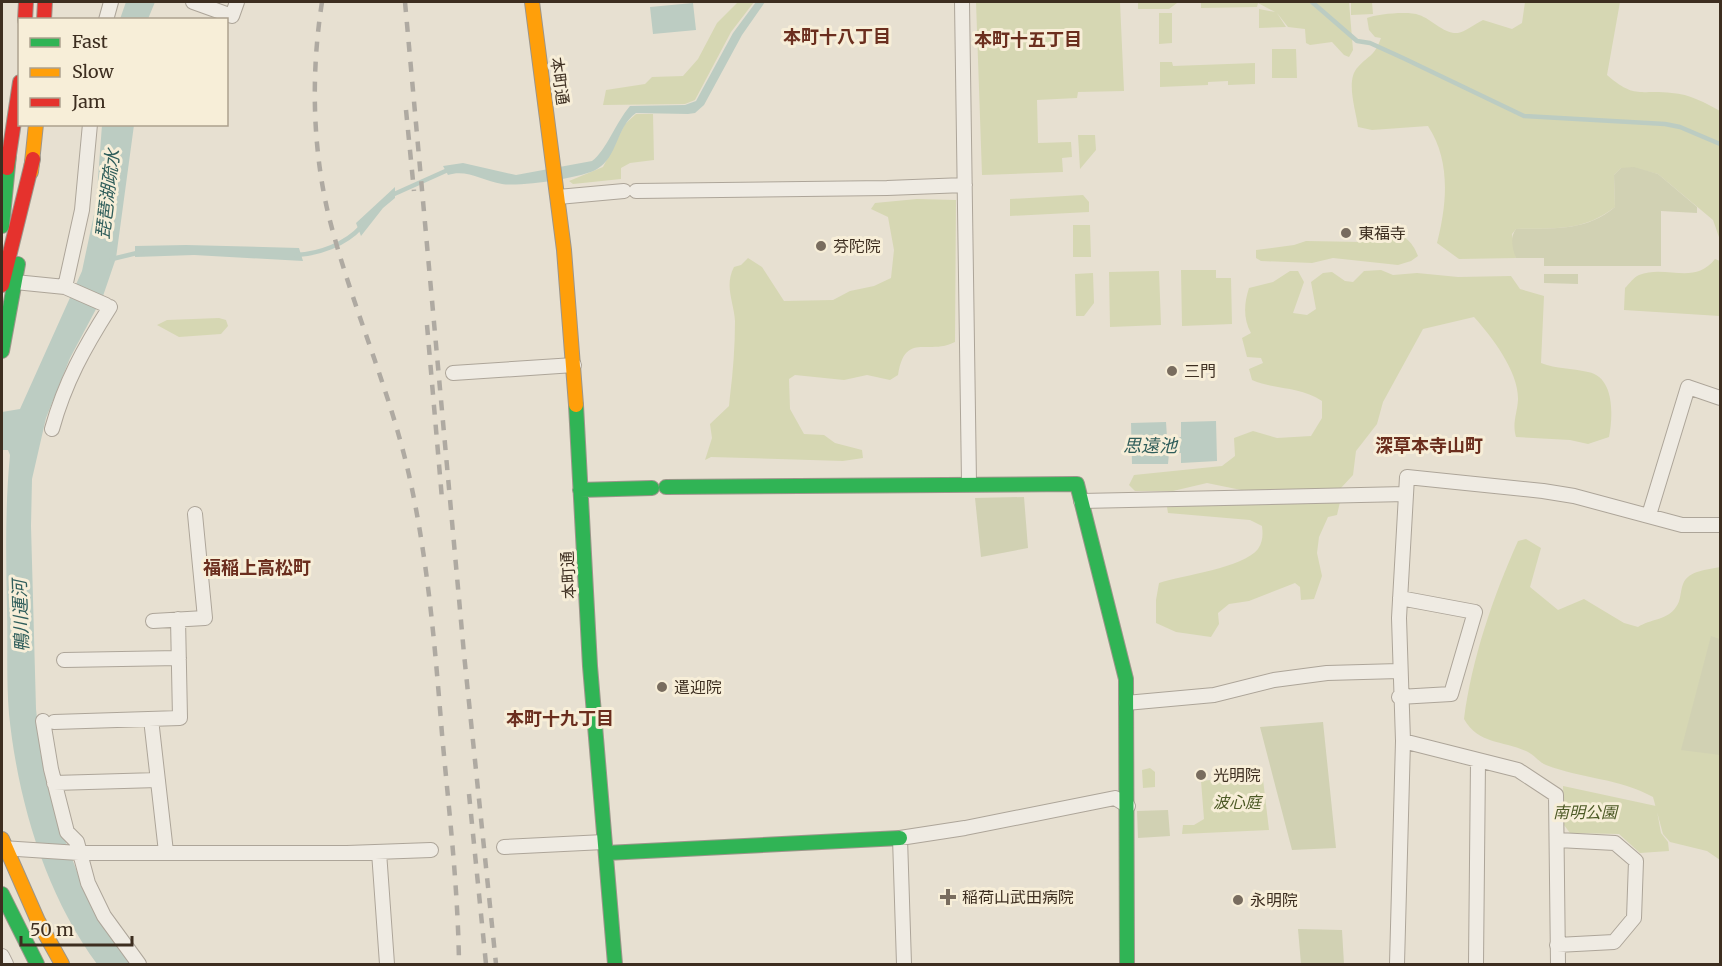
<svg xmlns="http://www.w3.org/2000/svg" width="1722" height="966" font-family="Merriweather,'Noto Sans JP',serif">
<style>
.green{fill:#d6d7b3}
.cemetery{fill:#d1d1b3}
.water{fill:#bcccc2}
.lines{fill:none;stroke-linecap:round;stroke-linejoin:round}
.stream{stroke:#bcccc2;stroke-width:4.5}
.street-casing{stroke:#ada599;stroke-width:16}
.fast-casing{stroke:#9c958a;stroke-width:16}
.slow-casing{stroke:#9c958a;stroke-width:16}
.jam-casing{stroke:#9c958a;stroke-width:16}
.street{stroke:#efebe3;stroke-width:14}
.fast{stroke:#30b455;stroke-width:14}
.slow{stroke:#ff9f0a;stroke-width:14}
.jam{stroke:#e5322d;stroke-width:14}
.rail{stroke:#afaaa2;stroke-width:4.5;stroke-dasharray:10 10;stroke-linecap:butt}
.poi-dot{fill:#786c5e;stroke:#f7eed8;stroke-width:2}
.labels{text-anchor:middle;stroke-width:6;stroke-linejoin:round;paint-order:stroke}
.street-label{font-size:16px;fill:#3d2e20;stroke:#f7eed8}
.poi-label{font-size:16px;fill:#3d2e20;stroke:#f7eed8;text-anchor:start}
.park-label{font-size:16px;font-style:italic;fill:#4d5a26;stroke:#f7eed8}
.neighbourhood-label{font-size:18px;font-weight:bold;fill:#6b2e1e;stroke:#f7eed8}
.water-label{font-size:18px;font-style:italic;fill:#2f5d5a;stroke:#f7eed8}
</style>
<rect width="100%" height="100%" fill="#e7e0d1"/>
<path class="green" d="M 738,2 L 754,2 L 731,32 L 695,100 L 685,104 L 603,105 L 606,90 L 645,84 L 652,77 L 683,76 L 698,59 L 717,23 Z
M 976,2 L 1120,2 L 1124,91 L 1078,92 L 1077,98 L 1037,100 L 1038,143 L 1071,142 L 1072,157 L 1062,158 L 1063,172 L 982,175 Z
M 1138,2 L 1177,2 L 1177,3 L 1169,9 L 1138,9 Z
M 1201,2 L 1349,2 L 1353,50 L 1349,57 L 1344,55 L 1332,42 L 1310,45 L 1306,43 L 1305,29 L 1288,27 L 1277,13 L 1286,27 L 1259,28 L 1259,9 L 1275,12 L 1258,3 L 1257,7 L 1201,8 Z
M 1351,2 L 1372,2 L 1373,14 L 1351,15 Z
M 1525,2 L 1620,2 L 1607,75 C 1636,100 1639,89 1672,93 C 1689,94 1706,103 1720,111 L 1720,240 L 1713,220 L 1658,174 L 1634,168 L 1621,168 L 1614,175 L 1615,207 C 1583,232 1554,228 1516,229 L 1512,234 L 1516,258 L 1459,259 L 1437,243 C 1447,204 1451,161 1428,126 L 1372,130 L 1358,127 C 1356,110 1345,80 1358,67 C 1370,54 1374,57 1381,38 L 1375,37 L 1369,30 L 1367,18 C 1377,14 1409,11 1419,15 C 1432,19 1443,34 1458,33 C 1465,32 1476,23 1483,20 L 1512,29 L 1522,23 Z
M 1159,13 L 1172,13 L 1172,43 L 1159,44 Z
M 1272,49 L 1296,49 L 1297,78 L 1272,78 Z
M 1160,62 L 1172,62 L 1173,66 L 1255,63 L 1255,84 L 1228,85 L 1228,81 L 1208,82 L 1208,85 L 1160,87 Z
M 636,114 L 653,114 L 654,160 L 630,163 L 621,168 L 621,179 L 573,184 L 569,181 L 603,167 L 625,124 Z
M 1078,135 L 1095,135 L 1096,150 L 1080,169 Z
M 1083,195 L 1089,202 L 1089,212 L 1010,216 L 1010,199 Z
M 917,199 L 956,200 L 955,342 C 927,356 905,331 898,375 L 890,380 L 867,375 L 844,380 L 795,375 L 789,379 L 790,409 L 804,434 L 824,435 L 835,443 L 862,450 L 863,458 L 843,461 L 711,457 L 705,460 L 712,438 L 710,424 L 729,406 L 730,396 C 733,372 735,346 735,321 C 734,302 724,286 734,267 L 741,265 L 748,258 L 762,267 L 784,301 L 833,300 L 850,291 L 874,286 L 891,278 L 894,250 L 888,217 L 871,209 L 875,203 Z
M 1073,225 L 1090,225 L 1091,257 L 1073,257 Z
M 1388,229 C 1403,235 1412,240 1418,256 L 1411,261 L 1398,265 L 1333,258 L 1312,263 L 1261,261 L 1256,258 L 1256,250 L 1294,245 L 1306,241 L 1363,242 L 1371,232 Z
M 1715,259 L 1720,261 L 1720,316 L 1624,310 L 1625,288 C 1629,284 1634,277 1639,275 C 1666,264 1694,286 1715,259 Z
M 1181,270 L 1216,270 L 1216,278 L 1231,278 L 1232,324 L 1182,326 Z
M 1381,270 L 1393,275 L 1417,273 L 1458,277 L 1511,276 L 1520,289 L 1544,296 L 1541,363 C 1557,369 1571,368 1588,372 C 1615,377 1613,416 1609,437 L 1588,444 L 1570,440 L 1516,437 C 1512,423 1517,414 1518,400 C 1519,372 1492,337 1474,317 L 1423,329 L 1383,402 L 1377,424 L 1356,451 L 1353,475 L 1340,489 L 1246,491 L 1207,483 L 1173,491 L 1135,491 L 1129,485 L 1134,475 L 1222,466 L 1235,456 L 1234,438 L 1253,431 L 1277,438 L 1311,436 L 1322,418 L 1322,401 C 1300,386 1275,390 1252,380 L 1249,369 L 1263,363 L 1261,358 L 1247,357 L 1242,338 L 1251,333 C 1243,319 1244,303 1249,288 L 1273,282 L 1290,271 L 1298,271 L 1304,282 L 1293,313 L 1307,315 L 1316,309 L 1311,282 L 1323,273 L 1332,272 L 1345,281 L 1353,282 L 1364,271 Z
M 1159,271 L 1161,325 L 1110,327 L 1109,272 Z
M 1093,273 L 1094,303 L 1084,316 L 1076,316 L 1075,274 Z
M 219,318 L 226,320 L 228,326 L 221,334 L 179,337 L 157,325 L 167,320 Z
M 1330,500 L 1340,502 L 1337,515 L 1328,517 L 1319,537 L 1317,553 L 1322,576 L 1314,599 L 1301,600 L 1300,587 L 1295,583 L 1249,601 L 1229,604 L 1218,613 L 1219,624 L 1211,637 L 1176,632 L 1156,623 L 1156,600 L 1159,583 C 1183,575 1243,568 1258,549 C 1263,541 1263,535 1262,526 L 1250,520 L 1168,513 L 1167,507 Z
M 1526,539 L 1541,548 L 1530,587 L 1558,610 L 1584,599 L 1624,623 L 1638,627 C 1650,619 1668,620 1676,607 C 1681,601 1680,592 1683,584 C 1689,570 1707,570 1720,567 L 1720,860 L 1707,851 L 1670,842 L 1663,834 L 1653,797 C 1619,778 1582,779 1546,765 C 1539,762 1534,755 1528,752 C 1503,740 1479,745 1464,719 C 1472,658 1493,597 1518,541 Z
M 1244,766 L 1245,773 L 1262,771 L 1269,830 L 1182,834 L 1183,825 L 1194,825 L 1204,819 L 1201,781 L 1219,779 L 1218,767 Z
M 1150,768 L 1155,772 L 1155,787 L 1143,788 L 1142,770 Z
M 1563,786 L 1656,806 L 1661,833 L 1668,842 L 1669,851 L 1640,853 L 1619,834 L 1570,833 L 1564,825 Z"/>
<path class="cemetery" d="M 1634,167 L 1658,174 L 1697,207 L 1697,213 L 1661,211 L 1661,266 L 1544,266 L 1544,258 L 1516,258 C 1512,248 1510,237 1516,229 C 1552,228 1586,232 1615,207 L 1614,175 L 1621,168 Z
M 1544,274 L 1578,274 L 1578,284 L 1544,283 Z
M 1024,497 L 1028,548 L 981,557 L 975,498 Z
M 1711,636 L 1720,639 L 1720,755 L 1681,750 Z
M 1323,722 L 1336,848 L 1292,850 L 1260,727 Z
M 1168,810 L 1170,836 L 1138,838 L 1137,811 Z
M 1298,929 L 1342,930 L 1344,964 L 1301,964 Z"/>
<path class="water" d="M 126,2 L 155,2 L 148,19 L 120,19 Z
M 756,2 L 765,2 L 742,35 L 704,105 L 695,113 L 688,114 L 636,113 C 616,127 618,157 597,169 C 583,178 519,187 502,184 C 483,181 467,169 448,175 L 443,166 L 463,163 L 516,175 L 592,161 C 606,151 616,122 630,106 L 685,105 L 696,101 L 733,33 Z
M 693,3 L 696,30 L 653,34 L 650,7 Z
M 102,125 L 134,125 L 116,258 L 103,296 L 70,358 L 46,418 L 32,479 L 31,526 L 36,709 L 41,756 L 56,816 L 79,877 L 114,941 L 131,964 L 97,964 C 45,893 18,801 9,714 C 6,679 8,644 7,609 C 6,557 5,507 10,455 L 8,450 L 2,450 L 2,412 L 20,409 L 82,271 L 96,205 Z
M 395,187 L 395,198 L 383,208 L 361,236 L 356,223 Z
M 186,245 L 299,248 L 303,261 L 194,255 L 135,257 L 135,246 Z
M 1216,421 L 1217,461 L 1181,463 L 1181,453 L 1169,453 L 1168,464 L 1132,464 L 1131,423 L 1166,422 L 1167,437 L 1181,437 L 1181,422 Z"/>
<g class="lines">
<path class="stream" d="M 1312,2 L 1357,41 L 1370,43 L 1403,58 L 1524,116 L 1665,124 L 1680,127 L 1720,144
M 392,195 L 450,169
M 296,255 C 319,254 346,244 361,227
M 112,259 L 141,252"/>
<g class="street-casing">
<path id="street" d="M 193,2 L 232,16 L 237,2
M 962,2 L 969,482
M 106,20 L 111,2
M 636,191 L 887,188 L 965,185
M 558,197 L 624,191
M 15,282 L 65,287 L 106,305
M 65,287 L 82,210 L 90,124
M 453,373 L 574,365
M 52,429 C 65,382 84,348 110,307
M 1081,501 L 1406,494
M 1649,515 L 1688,387 L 1720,398
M 153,621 L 205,618 L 195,514
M 64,660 L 179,658
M 1399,697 L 1451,694 L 1475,612 L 1400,598
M 1126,703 L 1214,695 L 1274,680 L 1327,673 L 1399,671
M 151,719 L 166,852
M 43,721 L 51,769 L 67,832 L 77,842 L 88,883 L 104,916 L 139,964
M 54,722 L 180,718 L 178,619
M 1403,741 L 1518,770 L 1556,795 L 1558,964
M 54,783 L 158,780
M 504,847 L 604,842
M 2,848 L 79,853 L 347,853 L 431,850
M 379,852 L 387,964
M 1557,945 L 1614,942 L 1634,918 L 1636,861 L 1615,843 L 1558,840
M 2,956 L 6,964
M 904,964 L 900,838 L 965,828 L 1115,798 L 1128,806
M 1397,964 L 1403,741 L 1399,618 L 1407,477 L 1543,491 L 1574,496 L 1682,525 L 1720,525
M 1476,964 L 1478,761"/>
</g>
<g class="fast-casing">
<path id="fast" d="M 2,226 L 9,155
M 2,351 L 18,264
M 576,405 L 590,666 L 615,964
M 666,487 L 1077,484 L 1126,679 L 1127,964
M 580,490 L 652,488
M 606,853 L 900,838
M 2,894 L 37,964"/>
</g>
<g class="slow-casing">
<path id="slow" d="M 532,2 L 564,250 L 576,405
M 31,172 L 36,124
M 2,839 L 38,921 L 62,964"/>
</g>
<g class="jam-casing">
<path id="jam" d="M 25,20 L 26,2
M 44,20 L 45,2
M 7,168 L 20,82
M 2,285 L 33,159"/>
</g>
<use href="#street" class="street"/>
<use href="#fast" class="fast"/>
<use href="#slow" class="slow"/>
<use href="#jam" class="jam"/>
<path class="rail" d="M 322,2 C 311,72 312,147 329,217 C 351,304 389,387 409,475 C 428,560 435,647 442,734 C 449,811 458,887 459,964
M 405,2 L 464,654 L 496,964
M 406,110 L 414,191
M 427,325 L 442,499
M 469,794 L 486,964"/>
</g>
<g class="poi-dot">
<circle cx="1346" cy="233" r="6"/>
<circle cx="821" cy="246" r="6"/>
<circle cx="1172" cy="371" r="6"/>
<circle cx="662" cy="687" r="6"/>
<circle cx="1201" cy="775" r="6"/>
<path d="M945 888h6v6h6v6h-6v6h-6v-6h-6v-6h6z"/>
<circle cx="1238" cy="900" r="6"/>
</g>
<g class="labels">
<g class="street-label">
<text transform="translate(560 81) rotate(82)" y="6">本町通</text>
<text transform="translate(568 575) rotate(-93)" y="6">本町通</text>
</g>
<g class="poi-label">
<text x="1358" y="239">東福寺</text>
<text x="833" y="252">芬陀院</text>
<text x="1184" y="377">三門</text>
<text x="674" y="693">遣迎院</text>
<text x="1213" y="781">光明院</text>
<text x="962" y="903">稲荷山武田病院</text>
<text x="1250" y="906">永明院</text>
</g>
<g class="park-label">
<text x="1237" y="808">波心庭</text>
<text x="1585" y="818">南明公園</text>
</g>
<g class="neighbourhood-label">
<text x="837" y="43">本町十八丁目</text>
<text x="1028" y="46">本町十五丁目</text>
<text x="1429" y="452">深草本寺山町</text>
<text x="257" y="574">福稲上高松町</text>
<text x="560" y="725">本町十九丁目</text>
</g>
<g class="water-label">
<text transform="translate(108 194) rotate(-83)" y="6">琵琶湖疏水</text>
<text x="1150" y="452">思遠池</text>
<text transform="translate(21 616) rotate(-92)" y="6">鴨川運河</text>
</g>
</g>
<rect width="1722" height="966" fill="none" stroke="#3d2e20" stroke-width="6"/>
<rect x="18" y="18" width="210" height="108" fill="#f7eed8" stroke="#ada18e" stroke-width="1.5"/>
<rect x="30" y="38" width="30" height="9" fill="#30b455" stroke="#ada18e" stroke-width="1.5"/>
<text x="72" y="48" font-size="18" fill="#3d2e20">Fast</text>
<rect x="30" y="68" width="30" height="9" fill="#ff9f0a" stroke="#ada18e" stroke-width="1.5"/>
<text x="72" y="78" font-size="18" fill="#3d2e20">Slow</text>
<rect x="30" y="98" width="30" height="9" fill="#e5322d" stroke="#ada18e" stroke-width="1.5"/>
<text x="72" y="108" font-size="18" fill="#3d2e20">Jam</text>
<path d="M21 936v9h111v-9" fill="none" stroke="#3d2e20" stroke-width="3"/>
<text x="30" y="936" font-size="18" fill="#3d2e20" stroke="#f7eed8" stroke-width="4.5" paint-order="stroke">50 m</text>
</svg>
